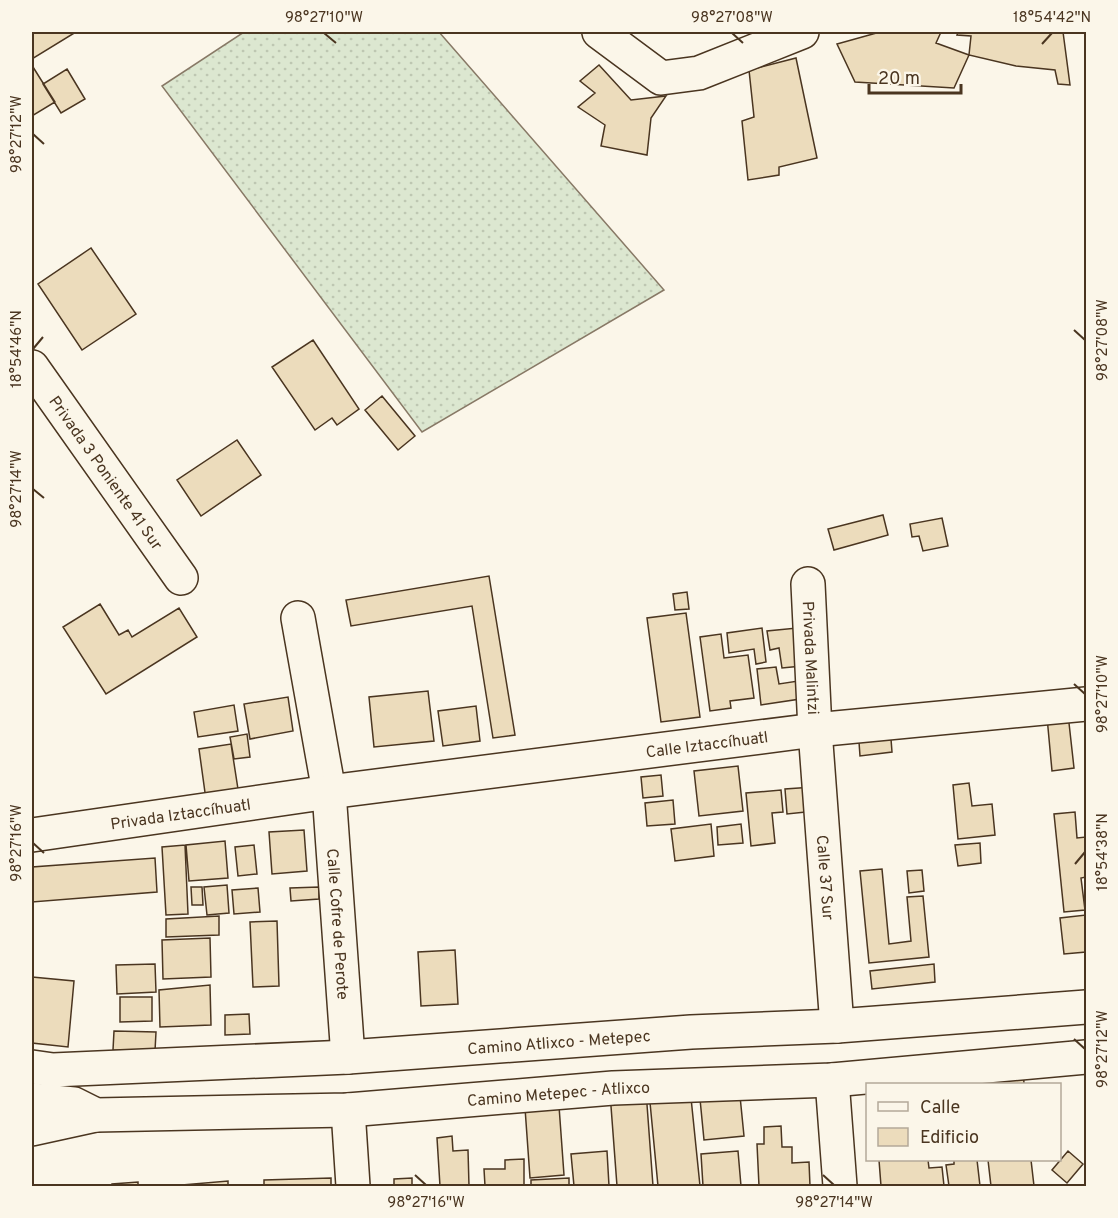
<svg xmlns="http://www.w3.org/2000/svg" width="1118" height="1218" font-family="Overpass,sans-serif">
<style>
.grass{fill:url(#grass-dots);stroke:#887966;stroke-width:1.5}
.building{fill:#ecdcbc;stroke:#4a3520;stroke-width:1.5}
.lines{fill:none;stroke-linecap:round;stroke-linejoin:round}
.minor-casing{stroke:#4a3520;stroke-width:36}
.major-casing{stroke:#4a3520;stroke-width:36}
.minor{stroke:#fbf6e9;stroke-width:33}
.major{stroke:#fbf6e9;stroke-width:33}
.ticks{fill:none;stroke:#4a3520;stroke-width:2}
.labels{text-anchor:middle;stroke-width:4.5;stroke-linejoin:round;paint-order:stroke}
.street-label{font-size:16px;fill:#4a3520;stroke:#fbf6e9}
.neatline{fill:none;stroke:#4a3520;stroke-width:2}
.ticks-label{font-size:15px;text-anchor:middle;fill:#4a3520}
</style>
<defs>
<pattern id="grass-dots" width="8" height="8" patternUnits="userSpaceOnUse" patternTransform="scale(1.5)"><rect width="8" height="8" fill="#dce7d0"/><path d="M2 2h.1M6 6h.1" fill="none" stroke="#bec7b2" stroke-width="1.8" stroke-linecap="round"/></pattern>
</defs>
<rect width="100%" height="100%" fill="#fbf6e9"/>
<path class="grass" d="M 244,32 L 439,32 L 664,290 L 422,432 L 162,86 Z"/>
<path class="building" d="M 32,32 L 76,32 L 32,59 Z
M 880,32 L 941,32 L 936,43 L 969,55 L 954,88 L 855,82 L 837,44 Z
M 958,32 L 1063,32 L 1070,85 L 1058,84 L 1055,70 L 1016,66 L 969,55 L 971,36 L 957,35 Z
M 796,58 L 817,158 L 779,167 L 779,175 L 748,180 L 742,121 L 754,117 L 749,70 Z
M 599,65 L 631,100 L 666,96 L 651,118 L 647,155 L 601,146 L 605,125 L 578,107 L 595,93 L 580,81 Z
M 33,67 L 55,102 L 32,116 L 32,69 Z
M 67,69 L 85,99 L 61,113 L 43,84 Z
M 91,248 L 136,314 L 82,350 L 38,284 Z
M 313,340 L 359,409 L 337,425 L 332,418 L 315,430 L 272,367 Z
M 382,396 L 415,436 L 398,450 L 365,410 Z
M 237,440 L 261,475 L 201,516 L 177,480 Z
M 883,515 L 888,535 L 834,550 L 828,529 Z
M 942,518 L 948,546 L 923,551 L 919,536 L 912,537 L 910,524 Z
M 489,576 L 515,735 L 493,738 L 472,606 L 351,626 L 346,600 Z
M 687,592 L 689,609 L 675,610 L 673,594 Z
M 100,604 L 119,635 L 128,630 L 132,637 L 179,608 L 197,637 L 106,694 L 63,627 Z
M 686,613 L 700,717 L 661,722 L 647,618 Z
M 762,628 L 766,662 L 756,664 L 754,649 L 729,653 L 727,633 Z
M 797,628 L 802,666 L 782,668 L 779,648 L 770,650 L 767,631 Z
M 721,634 L 724,658 L 748,655 L 754,698 L 730,701 L 731,708 L 710,711 L 700,637 Z
M 776,667 L 779,684 L 798,681 L 800,699 L 761,705 L 757,669 Z
M 428,691 L 434,741 L 374,747 L 369,697 Z
M 288,697 L 293,731 L 250,739 L 244,704 Z
M 234,705 L 238,731 L 198,737 L 194,712 Z
M 476,706 L 480,741 L 443,746 L 438,711 Z
M 1068,714 L 1074,768 L 1052,771 L 1047,717 Z
M 247,734 L 250,757 L 234,759 L 230,737 Z
M 891,739 L 892,752 L 860,756 L 859,742 Z
M 231,744 L 240,802 L 207,807 L 199,749 Z
M 738,766 L 743,811 L 699,816 L 694,771 Z
M 661,775 L 663,796 L 643,798 L 641,777 Z
M 969,783 L 972,806 L 992,804 L 995,835 L 958,839 L 953,785 Z
M 813,787 L 815,811 L 787,814 L 785,789 Z
M 781,790 L 783,812 L 772,813 L 775,843 L 751,846 L 746,793 Z
M 673,800 L 675,824 L 647,826 L 645,803 Z
M 1075,812 L 1077,838 L 1086,837 L 1086,877 L 1081,878 L 1085,910 L 1064,912 L 1054,814 Z
M 711,824 L 714,856 L 675,861 L 671,829 Z
M 741,824 L 743,843 L 718,845 L 717,827 Z
M 304,830 L 307,871 L 272,874 L 269,832 Z
M 225,841 L 228,878 L 189,881 L 186,845 Z
M 980,843 L 981,863 L 958,866 L 955,845 Z
M 185,845 L 188,914 L 166,915 L 162,847 Z
M 254,845 L 257,874 L 238,876 L 235,847 Z
M 155,858 L 157,892 L 32,902 L 32,867 Z
M 882,869 L 889,944 L 911,941 L 907,897 L 923,896 L 929,957 L 869,963 L 860,871 Z
M 922,870 L 924,891 L 909,893 L 907,871 Z
M 227,885 L 229,913 L 207,915 L 204,887 Z
M 191,887 L 202,887 L 203,905 L 192,905 Z
M 319,887 L 319,899 L 291,901 L 290,888 Z
M 258,888 L 260,912 L 234,914 L 232,890 Z
M 1086,915 L 1086,952 L 1064,954 L 1060,918 Z
M 219,916 L 219,935 L 166,937 L 166,919 Z
M 277,921 L 279,986 L 253,987 L 250,922 Z
M 210,938 L 211,977 L 163,979 L 162,940 Z
M 455,950 L 458,1004 L 421,1006 L 418,952 Z
M 155,964 L 156,992 L 117,994 L 116,965 Z
M 934,964 L 935,982 L 872,989 L 870,971 Z
M 32,977 L 74,981 L 68,1047 L 32,1043 Z
M 210,985 L 211,1025 L 160,1027 L 159,990 Z
M 120,997 L 152,997 L 152,1021 L 120,1022 Z
M 249,1014 L 250,1034 L 225,1035 L 225,1015 Z
M 114,1031 L 156,1032 L 155,1051 L 113,1050 Z
M 1023,1066 L 1024,1084 L 979,1084 L 977,1072 Z
M 690,1088 L 700,1186 L 658,1186 L 649,1092 Z
M 646,1091 L 653,1186 L 617,1186 L 610,1093 Z
M 740,1096 L 744,1136 L 704,1140 L 700,1099 Z
M 559,1106 L 564,1175 L 530,1178 L 525,1108 Z
M 781,1126 L 782,1147 L 792,1147 L 792,1163 L 809,1162 L 810,1186 L 759,1186 L 757,1144 L 764,1144 L 764,1127 Z
M 452,1136 L 453,1151 L 468,1150 L 469,1186 L 440,1186 L 437,1138 Z
M 607,1151 L 609,1186 L 574,1186 L 571,1154 Z
M 738,1151 L 741,1186 L 703,1186 L 701,1154 Z
M 1068,1151 L 1083,1164 L 1067,1183 L 1052,1170 Z
M 524,1159 L 524,1186 L 485,1186 L 484,1169 L 505,1169 L 505,1160 Z
M 879,1160 L 928,1160 L 929,1168 L 942,1167 L 944,1186 L 881,1186 Z
M 954,1160 L 977,1160 L 980,1186 L 949,1186 L 946,1165 L 954,1164 Z
M 988,1160 L 1031,1160 L 1034,1186 L 991,1186 Z
M 331,1178 L 331,1186 L 264,1186 L 264,1180 Z
M 412,1178 L 412,1186 L 394,1186 L 394,1179 Z
M 569,1178 L 569,1186 L 531,1186 L 531,1180 Z
M 228,1181 L 228,1186 L 170,1186 Z
M 138,1182 L 138,1186 L 112,1186 L 112,1184 Z"/>
<g class="lines">
<g class="minor-casing">
<g id="minor">
<path d="M 599,32 L 661,78 L 699,73 L 802,32"/>
<path id="s1" d="M 32,367 L 181,578"/>
<path id="s2" d="M 808,584 L 815,730 L 837,1026"/>
<path id="s3" d="M 298,618 L 329,792 L 348,1057"/>
<path id="s4" d="M 32,835 L 329,792 L 815,730 L 1086,704"/>
<path d="M 832,1080 L 840,1186"/>
<path d="M 348,1110 L 353,1186"/>
<path d="M 32,1129 L 96,1115"/>
</g>
</g>
<g class="major-casing">
<g id="major">
<path id="s5" d="M 32,1067 L 53,1070 L 348,1057 L 691,1032 L 837,1026 L 1086,1007"/>
<path id="s6" d="M 32,1100 L 74,1104 L 96,1115 L 348,1110 L 613,1088 L 832,1080 L 1086,1057"/>
</g>
</g>
<use href="#minor" class="minor"/>
<use href="#major" class="major"/>
</g>
<path class="ticks" d="M 324,33 L 336,43M 732,33 L 743,43M 1042,44 L 1052,33M 33,134 L 44,144M 1074,330 L 1085,340M 33,349 L 43,337M 33,489 L 44,498M 1074,684 L 1085,694M 33,843 L 44,853M 1075,864 L 1085,852M 1074,1039 L 1085,1049M 415,1175 L 426,1185M 823,1175 L 834,1185"/>
<g class="labels">
<g class="street-label">
<text dy="6" stroke="none"><textPath href="#s1" startOffset="129">Privada 3 Poniente 41 Sur</textPath></text>
<text dy="6" stroke="none"><textPath href="#s2" startOffset="74">Privada Malintzi</textPath></text>
<text dy="6" stroke="none"><textPath href="#s4" startOffset="681">Calle Iztaccíhuatl</textPath></text>
<text dy="6" stroke="none"><textPath href="#s4" startOffset="150">Privada Iztaccíhuatl</textPath></text>
<text dy="6" stroke="none"><textPath href="#s2" startOffset="294">Calle 37 Sur</textPath></text>
<text dy="6" stroke="none"><textPath href="#s3" startOffset="309">Calle Cofre de Perote</textPath></text>
<text dy="6" stroke="none"><textPath href="#s5" startOffset="528">Camino Atlixco - Metepec</textPath></text>
<text dy="6" stroke="none"><textPath href="#s6" startOffset="530">Camino Metepec - Atlixco</textPath></text>
</g>
</g>
<rect width="1118" height="1218" fill="none" stroke="#fbf6e9" stroke-width="66"/>
<rect x="866" y="1083" width="195" height="78" fill="#fbf6e9" stroke="#b4a999" stroke-width="1.5"/>
<rect x="878" y="1102" width="30" height="9" fill="#fbf6e9" stroke="#b4a999" stroke-width="1.5"/>
<text x="920" y="1113" font-size="18" fill="#4a3520">Calle</text>
<rect x="878" y="1128" width="30" height="18" fill="#ecdcbc" stroke="#b4a999" stroke-width="1.5"/>
<text x="920" y="1143" font-size="18" fill="#4a3520">Edificio</text>
<path d="M869 84v9h92v-9" fill="none" stroke="#4a3520" stroke-width="3"/>
<text x="878" y="84" font-size="18" fill="#4a3520" stroke="#fbf6e9" stroke-width="4.5" paint-order="stroke">20 m</text>
<rect x="33" y="33" width="1052" height="1152" class="neatline"/>
<g class="ticks-label">
<text x="324" y="22">98°27'10"W</text>
<text x="732" y="22">98°27'08"W</text>
<text x="1052" y="22">18°54'42"N</text>
<text transform="translate(16 134) rotate(-90)" y="5">98°27'12"W</text>
<text transform="translate(1102 340) rotate(-90)" y="5">98°27'08"W</text>
<text transform="translate(16 349) rotate(-90)" y="5">18°54'46"N</text>
<text transform="translate(16 489) rotate(-90)" y="5">98°27'14"W</text>
<text transform="translate(1102 694) rotate(-90)" y="5">98°27'10"W</text>
<text transform="translate(16 843) rotate(-90)" y="5">98°27'16"W</text>
<text transform="translate(1102 852) rotate(-90)" y="5">18°54'38"N</text>
<text transform="translate(1102 1049) rotate(-90)" y="5">98°27'12"W</text>
<text x="426" y="1207">98°27'16"W</text>
<text x="834" y="1207">98°27'14"W</text>
</g>
</svg>
